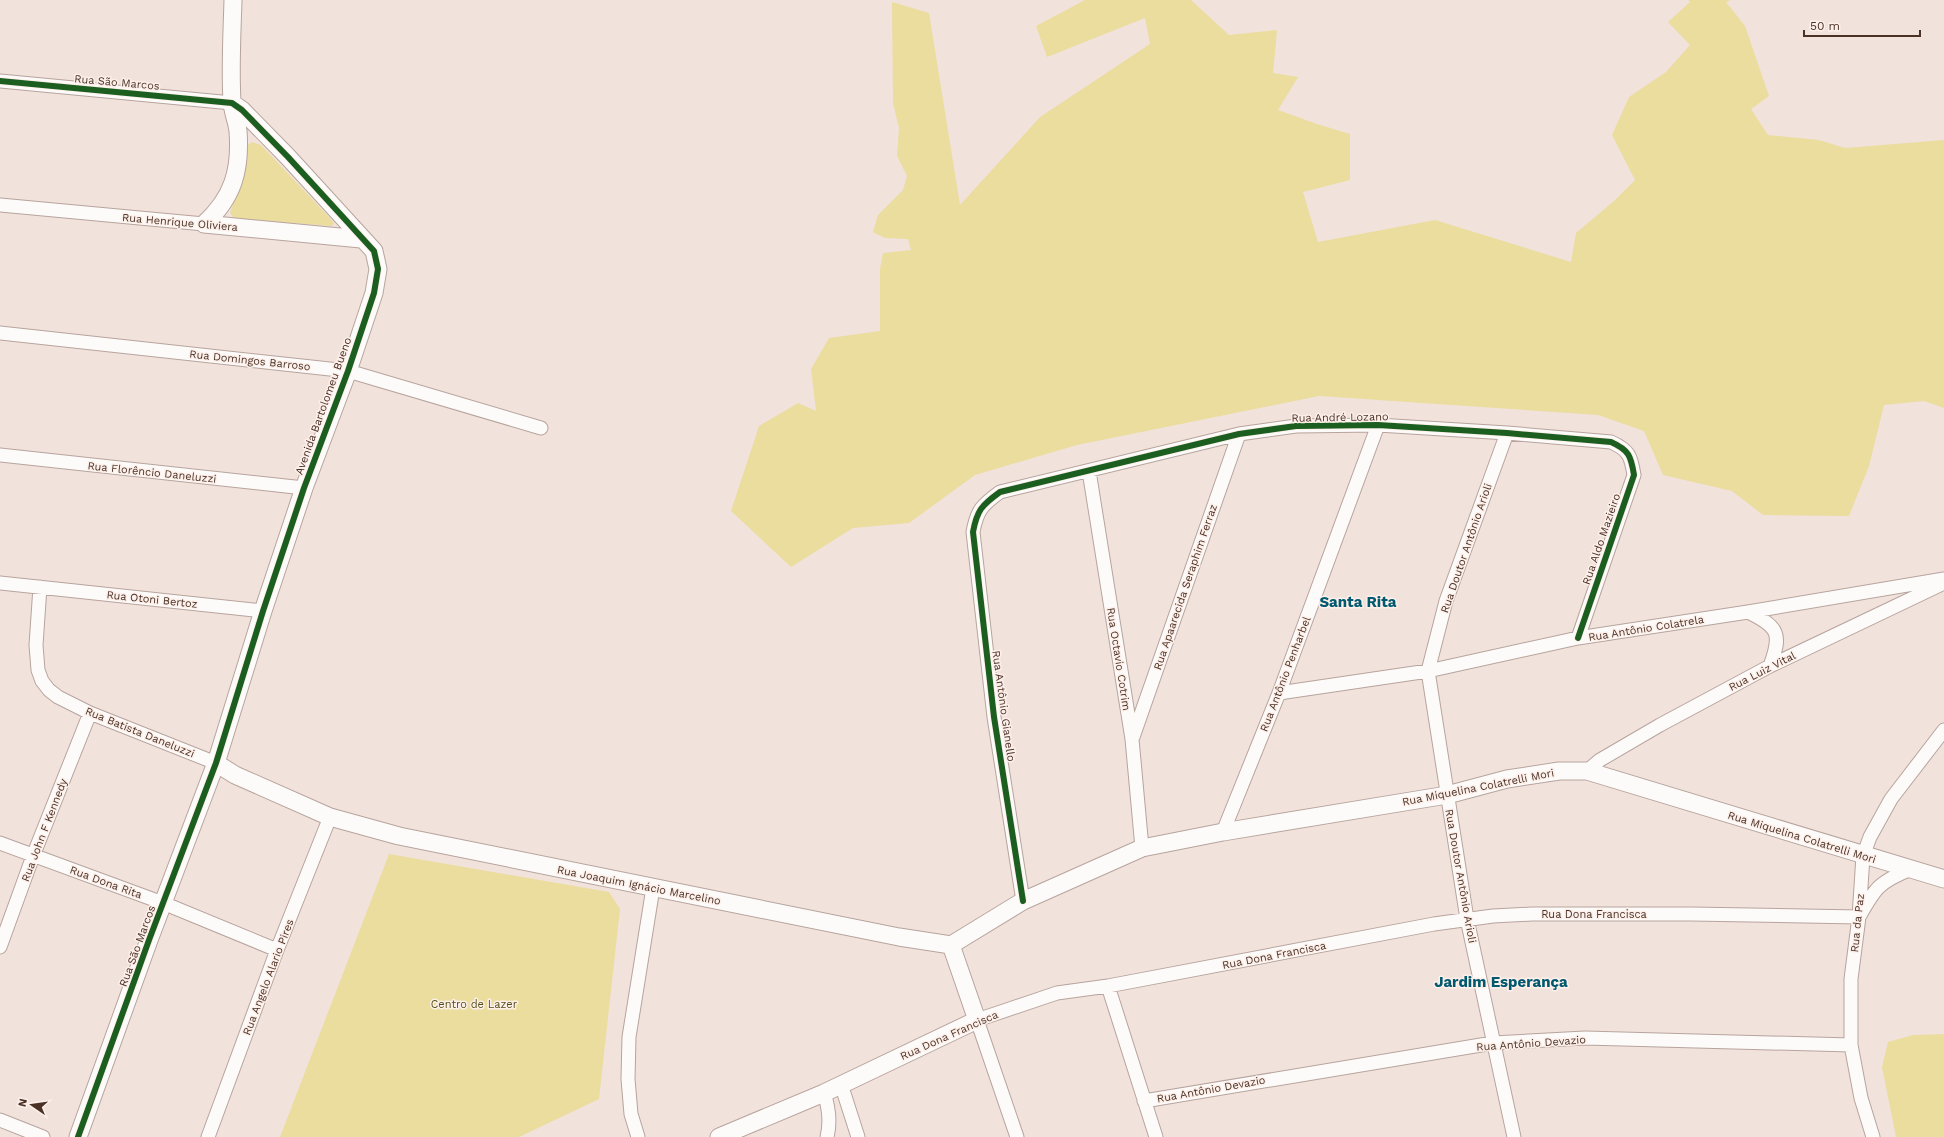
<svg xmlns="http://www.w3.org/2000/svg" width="1944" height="1137" font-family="'Work Sans',sans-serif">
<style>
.green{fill:#eadd9d}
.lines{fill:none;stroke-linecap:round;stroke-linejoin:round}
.minor-casing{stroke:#b7a49d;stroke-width:15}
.tertiary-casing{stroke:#b7a49d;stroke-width:19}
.minor{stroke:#fdfbfa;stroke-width:13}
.tertiary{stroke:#fdfbfa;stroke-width:17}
.cycleway-casing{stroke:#fdf0ea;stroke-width:8}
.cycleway{stroke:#1b5e20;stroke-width:6}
.labels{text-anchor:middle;stroke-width:3;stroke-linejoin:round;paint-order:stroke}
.street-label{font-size:11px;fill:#4b3227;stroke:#fdf0ea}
.park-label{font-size:11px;fill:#555017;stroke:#fdf0ea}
.district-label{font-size:15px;font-weight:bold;fill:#01586f;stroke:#fdf0ea}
</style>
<rect width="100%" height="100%" fill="#f2e2dc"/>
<path class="green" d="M 1085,0 L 1191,0 L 1229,35 L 1277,30 L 1273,73 L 1298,77 L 1278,110 L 1317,124 L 1350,134 L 1350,180 L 1303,192 L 1318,242 L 1435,220 L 1571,262 L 1576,233 L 1614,201 L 1635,180 L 1612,135 L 1629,97 L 1666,72 L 1690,45 L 1668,22 L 1690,2 L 1688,0 L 1731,0 L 1726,2 L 1745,26 L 1769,96 L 1751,109 L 1768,135 L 1819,140 L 1845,148 L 1944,140 L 1944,408 L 1924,401 L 1884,405 L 1869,466 L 1849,516 L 1763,515 L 1732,491 L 1663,475 L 1644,431 L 1598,415 L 1319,396 L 1077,445 L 975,475 L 909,523 L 853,528 L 791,567 L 731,511 L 759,426 L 798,403 L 816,411 L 811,369 L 829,338 L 880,331 L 880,269 L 883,253 L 911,250 L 908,239 L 885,238 L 873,232 L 878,215 L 903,190 L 907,176 L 897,156 L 899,128 L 893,103 L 892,2 L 929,13 L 960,205 L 1040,117 L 1150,44 L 1145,18 L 1047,57 L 1036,26 Z
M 252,142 L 261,145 L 329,217 L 334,223 L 332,226 L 240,219 L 233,217 L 230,213 L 244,171 L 248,145 Z
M 389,854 L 609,892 L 620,909 L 599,1099 L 519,1137 L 280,1137 Z
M 1944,1034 L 1944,1137 L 1896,1137 L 1882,1067 L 1888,1042 L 1913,1035 Z"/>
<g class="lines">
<g class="minor-casing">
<path id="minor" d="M 0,81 L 232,103
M 0,205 L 204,224
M 0,333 L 348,371 L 541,428
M 1507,433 L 1446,601 L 1428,671 L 1467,919 L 1514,1137
M 0,455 L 304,488
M 1089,471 L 1132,739 L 1142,848
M 0,583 L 263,611
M 40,587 L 36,645 L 38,670 L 42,681 L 49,690 L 58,697 L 90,713 L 216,763
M 1748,612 C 1779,627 1782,634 1770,666
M 1279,693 L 1428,671 L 1578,638 L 1748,612 L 1944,579
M 1133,737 L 1239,434
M 1587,771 L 1600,760 L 1660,725 L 1770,666 L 1944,583
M 1223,832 L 1279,693 L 1378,425
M 0,843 L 163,903 L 277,950
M 1023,901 L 994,717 L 973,532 C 977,510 982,505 1000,492 L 1239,434 L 1296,426 L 1378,425 L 1507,433 L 1611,442 C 1629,450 1631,456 1634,475 L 1578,638
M 0,947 L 33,856 L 90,713
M 1108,986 L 1156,1137
M 841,1084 L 858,1137
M 824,1093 C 829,1108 831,1121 827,1137
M 1144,1101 L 1493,1043 L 1585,1038 L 1851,1045
M 0,1120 L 43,1137
M 208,1137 L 277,950 L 330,817
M 638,1137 L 631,1114 L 628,1079 L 629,1037 L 653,888
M 1017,1137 L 977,1020 L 1057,993 L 1108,986 L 1434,924 L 1493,916 L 1532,914 L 1691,914 L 1859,917 C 1875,888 1879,882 1911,869
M 1873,1137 L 1861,1098 L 1851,1045 L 1851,979 L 1859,917 L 1863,856 L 1870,837 L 1891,799 L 1944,730"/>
</g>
<g class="tertiary-casing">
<path id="tertiary" d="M 204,224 C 233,198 241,170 238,131 C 237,121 232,111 232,101 C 230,68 232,34 233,0
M 204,224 L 361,239
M 216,763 L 235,775 L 330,817 L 399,836 L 899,937 L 951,945
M 951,945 L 1023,901 L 1142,848 L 1223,832 L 1447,795 L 1507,779 L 1559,771 L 1587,771 L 1944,879
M 78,1137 L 149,940 L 216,763 L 263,611 L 304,488 L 348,371 L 374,293 L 378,269 L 374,251 L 288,157 L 242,110 L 232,103
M 719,1137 L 824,1093 L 977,1020 L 951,945"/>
</g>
<use href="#minor" class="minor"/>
<use href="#tertiary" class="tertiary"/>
<g class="cycleway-casing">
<path id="cycleway" d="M 0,81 L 232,103 L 242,110 L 288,157 L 374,251 L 378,269 L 374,293 L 348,371 L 304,488 L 263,611 L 216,763 L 149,940 L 78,1137
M 1023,901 L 994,717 L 973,532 C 977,510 982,505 1000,492 L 1239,434 L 1296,426 L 1378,425 L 1507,433 L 1611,442 C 1629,450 1631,456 1634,475 L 1578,638"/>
</g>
<use href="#cycleway" class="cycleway"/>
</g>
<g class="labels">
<g class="street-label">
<text transform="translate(117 82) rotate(5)" y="4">Rua São Marcos</text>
<text transform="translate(180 222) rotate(5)" y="4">Rua Henrique Oliviera</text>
<text transform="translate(250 360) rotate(6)" y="4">Rua Domingos Barroso</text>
<text transform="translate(323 406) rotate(-70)" y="4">Avenida Bartolomeu Bueno</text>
<text transform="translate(1340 417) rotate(-1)" y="4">Rua André Lozano</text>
<text transform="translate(152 472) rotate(6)" y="4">Rua Florêncio Daneluzzi</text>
<text transform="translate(1601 539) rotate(-71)" y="4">Rua Aldo Mazieiro</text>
<text transform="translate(1466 548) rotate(-71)" y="4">Rua Doutor Antônio Arioli</text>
<text transform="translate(1185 587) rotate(-71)" y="4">Rua Apaarecida Seraphim Ferraz</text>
<text transform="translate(152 599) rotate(6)" y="4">Rua Otoni Bertoz</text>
<text transform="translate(1646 628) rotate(-9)" y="4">Rua Antônio Colatrela</text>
<text transform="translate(1119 659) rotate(81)" y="4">Rua Octavio Cotrim</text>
<text transform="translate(1762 671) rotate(-27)" y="4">Rua Luiz Vital</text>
<text transform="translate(1285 674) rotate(-69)" y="4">Rua Antônio Penharbel</text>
<text transform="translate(1004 706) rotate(82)" y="4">Rua Antônio Gianello</text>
<text transform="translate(140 732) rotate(22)" y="4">Rua Batista Daneluzzi</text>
<text transform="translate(1478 787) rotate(-11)" y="4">Rua Miquelina Colatrelli Mori</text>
<text transform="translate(44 830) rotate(-69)" y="4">Rua John F Kennedy</text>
<text transform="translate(1802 837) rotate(17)" y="4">Rua Miquelina Colatrelli Mori</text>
<text transform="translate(1461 876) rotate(80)" y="4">Rua Doutor Antônio Arioli</text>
<text transform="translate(106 882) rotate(20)" y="4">Rua Dona Rita</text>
<text transform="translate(639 885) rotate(11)" y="4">Rua Joaquim Ignácio Marcelino</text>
<text x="1594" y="918">Rua Dona Francisca</text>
<text transform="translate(1857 923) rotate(-84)" y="4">Rua da Paz</text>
<text transform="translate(137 946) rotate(-70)" y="4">Rua São Marcos</text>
<text transform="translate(1274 955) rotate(-11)" y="4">Rua Dona Francisca</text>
<text transform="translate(268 977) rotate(-69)" y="4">Rua Angelo Alario Pires</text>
<text transform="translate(949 1035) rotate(-24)" y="4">Rua Dona Francisca</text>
<text transform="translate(1531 1043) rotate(-4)" y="4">Rua Antônio Devazio</text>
<text transform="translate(1211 1089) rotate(-10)" y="4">Rua Antônio Devazio</text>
</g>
<g class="park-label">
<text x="474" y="1008">Centro de Lazer</text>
</g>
<g class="district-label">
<text x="1358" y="607">Santa Rita</text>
<text x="1501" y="987">Jardim Esperança</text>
</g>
</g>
<g transform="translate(32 1105) rotate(283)" stroke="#fdf0ea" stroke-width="3" paint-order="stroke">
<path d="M0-3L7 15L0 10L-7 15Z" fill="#4b3227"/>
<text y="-6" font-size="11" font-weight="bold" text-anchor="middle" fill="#4b3227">N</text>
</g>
<path d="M1804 30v6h116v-6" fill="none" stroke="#4b3227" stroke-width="2"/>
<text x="1810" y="30" font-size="12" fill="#4b3227" stroke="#fdf0ea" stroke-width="3" paint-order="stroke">50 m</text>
</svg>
